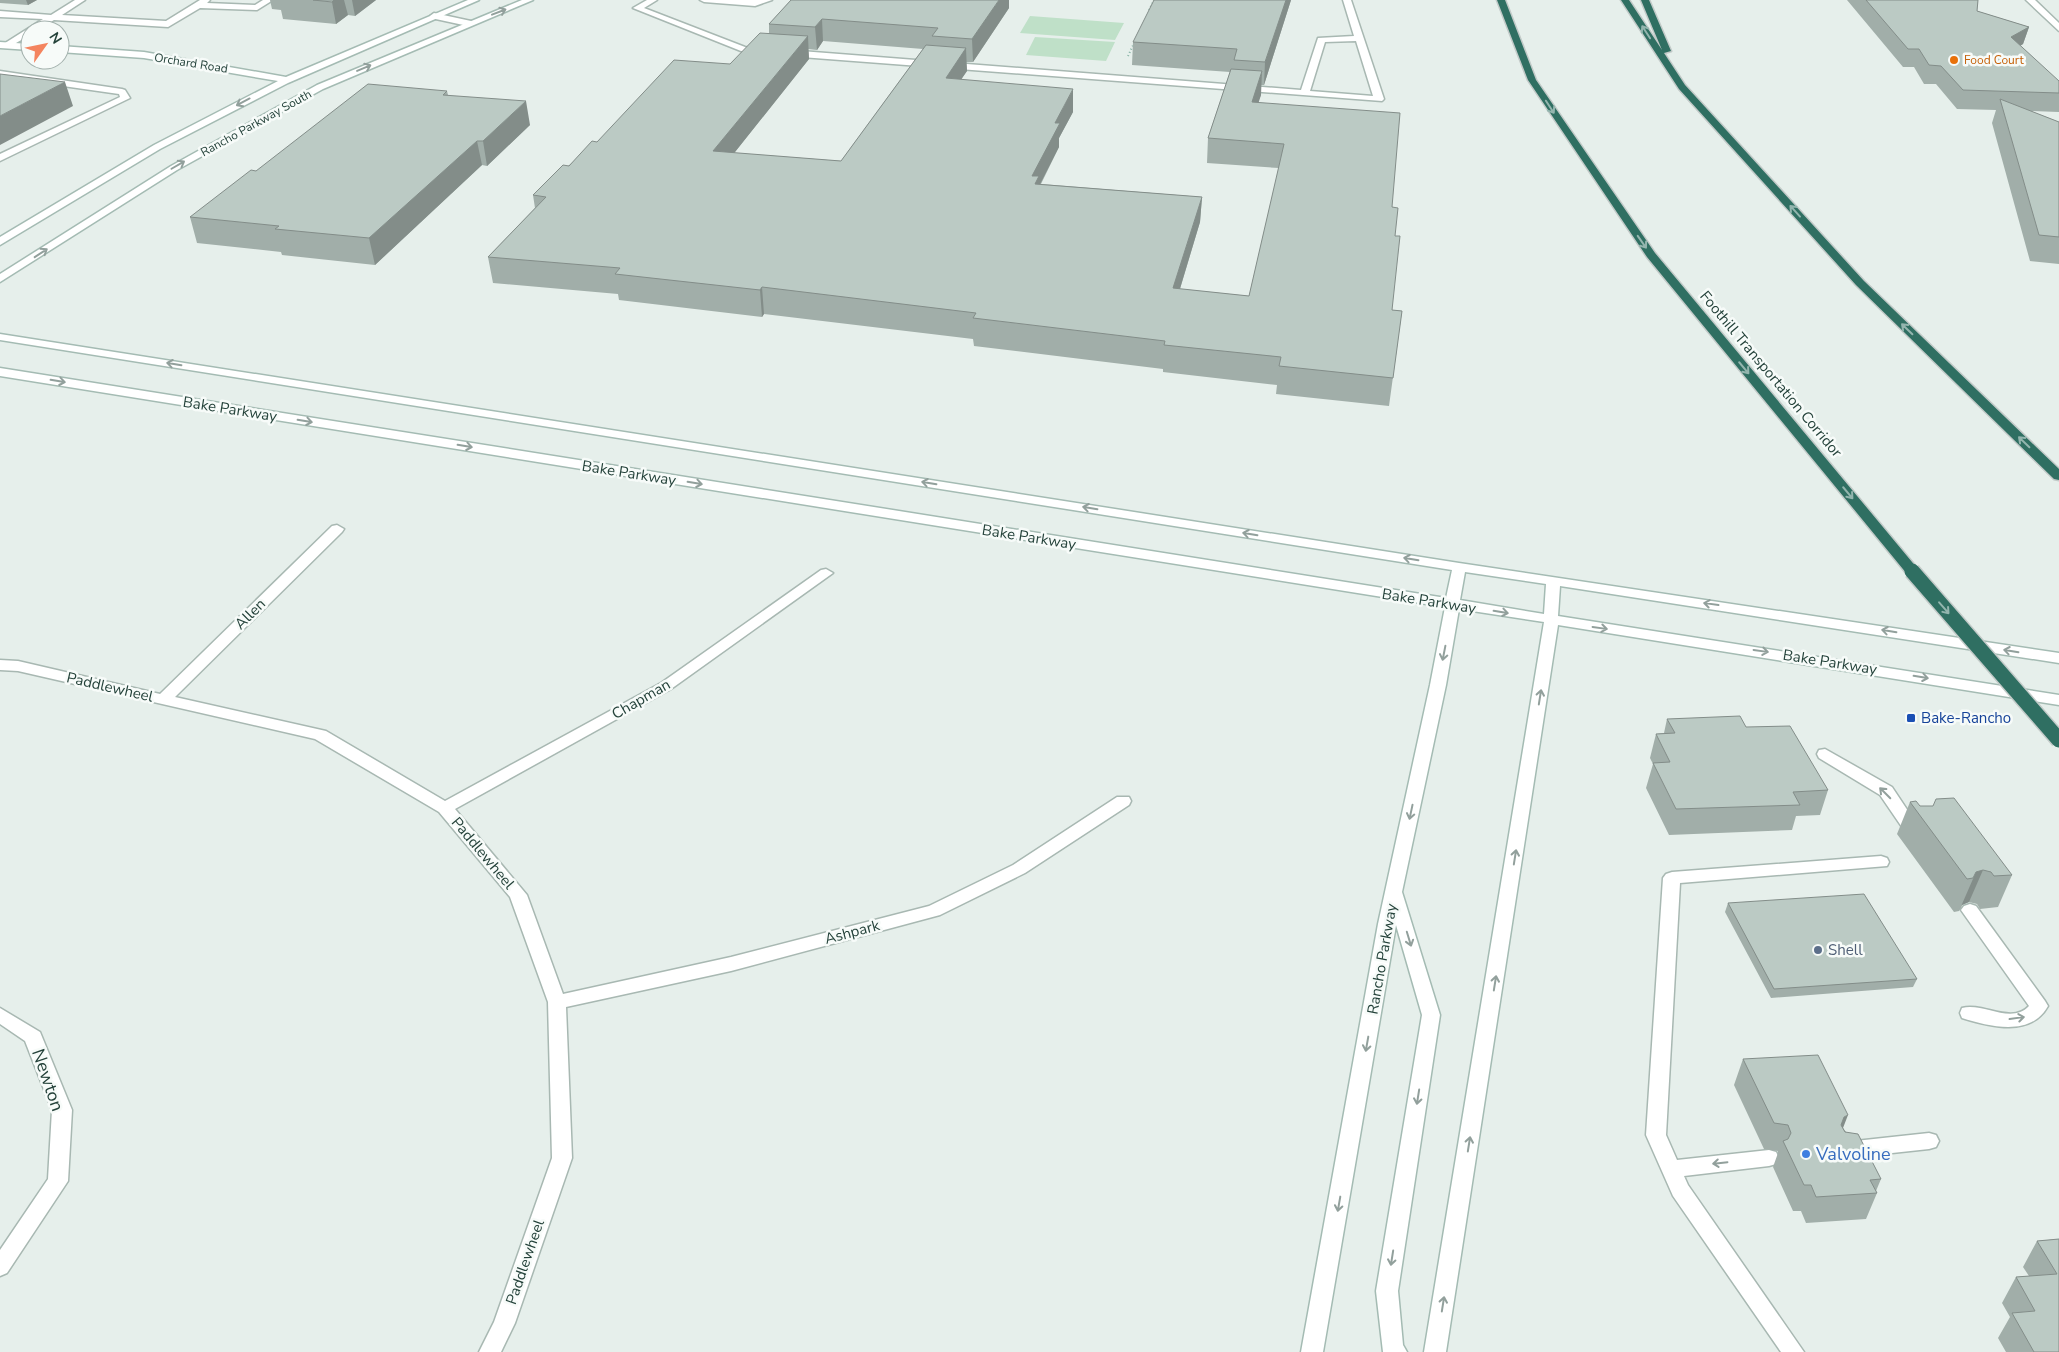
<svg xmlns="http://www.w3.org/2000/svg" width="2059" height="1352" font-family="'Nunito Sans',sans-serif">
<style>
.green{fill:#bfe0c8}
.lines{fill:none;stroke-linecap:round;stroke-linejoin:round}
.lane-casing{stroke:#a8b8b2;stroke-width:3}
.street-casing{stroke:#a8b8b2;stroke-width:3}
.secondary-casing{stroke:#a4bbb3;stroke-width:3}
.highway-casing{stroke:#c2cac8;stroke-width:3}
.path{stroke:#86b3a5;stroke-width:2;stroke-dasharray:1 2.5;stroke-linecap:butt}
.lane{fill:#fff;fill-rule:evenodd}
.street{fill:#fff;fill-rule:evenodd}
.secondary{fill:#fff;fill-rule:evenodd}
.highway{fill:#2f6f62;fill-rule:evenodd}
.highway-bridge-casing{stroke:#c2cac8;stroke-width:18;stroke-linecap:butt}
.highway-bridge{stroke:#2f6f62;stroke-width:15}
.wall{fill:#a1aea9;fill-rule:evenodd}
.shaded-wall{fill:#838d89}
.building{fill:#bbcac4;stroke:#838d89}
.oneway{stroke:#92a09c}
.oneway2{stroke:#93b5ae}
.food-dot{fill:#e8710a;stroke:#f7fbf9;stroke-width:2}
.transit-dot{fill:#1a4fb4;stroke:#f7fbf9;stroke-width:2}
.service-dot{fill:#5c6f8a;stroke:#f7fbf9;stroke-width:2}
.shop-dot{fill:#3f7fe0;stroke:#f7fbf9;stroke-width:2}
.labels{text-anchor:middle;stroke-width:5;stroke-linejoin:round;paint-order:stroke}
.far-food-label{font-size:12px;fill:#c56008;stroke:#f7fbf9;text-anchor:start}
.far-street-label{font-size:12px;fill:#24423a;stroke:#f7fbf9}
.street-label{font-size:15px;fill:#24423a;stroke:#f7fbf9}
.transit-label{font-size:15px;fill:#164399;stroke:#f7fbf9;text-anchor:start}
.service-label{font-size:15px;fill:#4e5e75;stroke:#f7fbf9;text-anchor:start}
.near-street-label{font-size:18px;fill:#24423a;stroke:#f7fbf9}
.near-shop-label{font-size:18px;fill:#366cbe;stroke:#f7fbf9;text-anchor:start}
</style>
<rect width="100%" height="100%" fill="#e6efeb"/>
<path class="green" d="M 1030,16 L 1124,23 L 1115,40 L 1020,33 Z
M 1035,37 L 1115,42 L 1106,61 L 1026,55 Z"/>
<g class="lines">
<g class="lane-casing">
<path id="lane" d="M 75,0 L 85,0 L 62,15 L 166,21 L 200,0 L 210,0 L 207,3 L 255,5 L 263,0 L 273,0 L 257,10 L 200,8 L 168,27 L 54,20 L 37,30 L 30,30 L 30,35 L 9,47 L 2,45 L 43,19 L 0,17 L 0,11 L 51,15 Z
M 647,0 L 657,0 L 644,8 L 745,47 L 767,51 L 763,54 L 741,51 L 633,8 Z
M 700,0 L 772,0 L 755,6 L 704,2 Z
M 1343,0 L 1351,0 L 1384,99 L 1382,101 L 788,56 L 784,53 L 788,50 L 1301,90 L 1318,38 L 1354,36 ZM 1356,41 L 1373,96 L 1310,91 L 1325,42 Z
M 2026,0 L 2035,0 L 2059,23 L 2059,31 Z
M 434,13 L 471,21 L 472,23 L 468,26 L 431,18 L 430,16 Z
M 0,71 L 122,89 L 125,90 L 130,98 L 0,161 L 0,154 L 120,97 L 119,94 L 0,77 Z
M 1825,749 L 1892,787 L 1922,832 L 1920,836 L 1908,836 L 1880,795 L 1819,758 L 1817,754 L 1819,750 Z
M 1881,856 L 1887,858 L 1889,862 L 1887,866 L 1680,883 L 1666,1135 L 1677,1160 L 1769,1150 L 1776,1152 L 1779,1158 L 1776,1164 L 1769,1166 L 1684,1176 L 1688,1185 L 1804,1352 L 1781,1352 L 1673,1196 L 1646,1135 L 1663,878 L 1666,874 L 1672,872 Z
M 1970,904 L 1976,906 L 2045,1001 L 2048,1006 C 2031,1037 1991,1027 1962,1018 L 1960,1013 L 1962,1008 C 1983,1002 2011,1025 2029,1006 L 1961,910 L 1964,906 Z
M 1929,1133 L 1936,1135 L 1939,1141 L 1936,1147 L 1929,1149 L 1846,1158 L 1839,1156 L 1836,1150 L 1839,1144 L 1846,1142 Z"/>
</g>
<g class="street-casing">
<path id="street" d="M 337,525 L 344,529 L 342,532 L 175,697 L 326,731 L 445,801 L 661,683 L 821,570 L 826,569 L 833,573 L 671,689 L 455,809 L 527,895 L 563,994 L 731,957 L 929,906 L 1013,865 L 1117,797 L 1129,797 L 1131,801 L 1129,805 L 1025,873 L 940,915 L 731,971 L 566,1007 L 572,1158 L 515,1323 L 501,1352 L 479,1352 L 494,1322 L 552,1158 L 548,1002 L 510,897 L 439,812 L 315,739 L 18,671 L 0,670 L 0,660 L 18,661 L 160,694 L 332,526 Z
M 0,1008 L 40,1032 L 72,1110 L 68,1181 L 7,1273 L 0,1276 L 0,1250 L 48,1179 L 52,1110 L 25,1041 L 0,1024 Z"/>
</g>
<g class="secondary-casing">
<path id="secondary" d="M 468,0 L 479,0 L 288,83 L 160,149 L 0,245 L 0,237 L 154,145 L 278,81 L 144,58 L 60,52 L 60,46 L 144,52 L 286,77 Z
M 522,0 L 533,0 L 323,89 L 177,170 L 0,282 L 0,274 L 171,166 L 317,85 Z
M 0,42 L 30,44 L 30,50 L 0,48 Z
M 0,334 L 1459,563 L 2059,653 L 2059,663 L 1560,586 L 1558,616 L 2059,695 L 2059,705 L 1558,625 L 1446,1352 L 1424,1352 L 1544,622 L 1459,609 L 1446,685 L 1402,892 L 1440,1015 L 1398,1291 L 1403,1345 L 1407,1352 L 1383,1352 L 1376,1291 L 1422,1015 L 1396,925 L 1323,1352 L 1301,1352 L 1378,924 L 1430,685 L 1445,607 L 0,376 L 0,368 L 1446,598 L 1452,570 L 0,340 ZM 1465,572 L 1546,584 L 1544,614 L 1460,600 Z"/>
</g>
<g class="highway-casing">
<path id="highway" d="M 1497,0 L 1505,0 L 1536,80 L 1655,253 L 1917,568 L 1919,571 L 1917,574 L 1907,574 L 1647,257 L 1528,80 Z
M 1621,0 L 1629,0 L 1662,50 L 1641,0 L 1649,0 L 1671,51 L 1664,53 L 1685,85 L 1864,281 L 2059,469 L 2059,480 L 2054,479 L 1856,285 L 1679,89 Z"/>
</g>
<path class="path" d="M 1149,10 L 1154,0
M 1128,56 L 1135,41"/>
<use href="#lane" class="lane"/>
<use href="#street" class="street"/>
<use href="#secondary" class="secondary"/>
<use href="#highway" class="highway"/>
<g class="highway-bridge-casing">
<path id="highway-bridge" d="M 1912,571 L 2059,740"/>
</g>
<use href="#highway-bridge" class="highway-bridge"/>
</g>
<path class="wall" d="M 0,0 L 37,0 L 28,5 L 0,3 Z
M 270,0 L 376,0 L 355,16 L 348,15 L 336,24 L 283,19 L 281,10 L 272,9 Z
M 791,0 L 1009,8 L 973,62 L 966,62 L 967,71 L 961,79 L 1073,112 L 1059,138 L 1059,147 L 1041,184 L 1202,197 L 1200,222 L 1180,289 L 1249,296 L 1279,168 L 1207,163 L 1208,138 L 1230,72 L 1132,65 L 1133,42 L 1291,0 L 1264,85 L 1261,85 L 1261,95 L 1258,102 L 1392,207 L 1395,236 L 1392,310 L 1402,311 L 1389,406 L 1276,394 L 1277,385 L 1163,372 L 1163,369 L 974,346 L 973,339 L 764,314 L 762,317 L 619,300 L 618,294 L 493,283 L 488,257 L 535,208 L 533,195 L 597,142 L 730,64 L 769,33 L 769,24 ZM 823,41 L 923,49 L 841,161 L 734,153 L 809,59 L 808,49 L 817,50 Z
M 1847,0 L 1978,0 L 1977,11 L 2029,27 L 2023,44 L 2020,46 L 2059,93 L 2059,112 L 2031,111 L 2059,122 L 2059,264 L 2030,261 L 1992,123 L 1996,110 L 1957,109 L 1936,84 L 1924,84 L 1914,67 L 1903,67 Z
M 447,91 L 448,95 L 530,125 L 487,166 L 482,165 L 375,265 L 282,255 L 281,252 L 197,243 L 190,217 Z
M 1667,719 L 1746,727 L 1828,790 L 1820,815 L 1796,816 L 1792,830 L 1669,835 L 1646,788 L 1653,764 L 1650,758 L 1656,734 L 1664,733 Z
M 1910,802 L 1920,806 L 2012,875 L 1998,907 L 1980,909 L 1977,904 L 1969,902 L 1962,905 L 1959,911 L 1954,912 L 1897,834 Z
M 1728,903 L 1917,979 L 1913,987 L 1771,998 L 1725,912 Z
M 1743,1059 L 1843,1128 L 1881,1179 L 1876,1191 L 1877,1193 L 1866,1219 L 1806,1223 L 1801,1211 L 1793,1211 L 1773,1167 L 1778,1153 L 1778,1151 L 1764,1149 L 1734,1085 Z
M 2059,1239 L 2059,1352 L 2006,1352 L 1998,1338 L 2010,1317 L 2002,1303 L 2016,1277 L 2029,1276 L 2023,1267 L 2037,1241 Z"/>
<path class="shaded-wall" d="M 26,0 L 37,0 L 28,5 Z
M 334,0 L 344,0 L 348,15 L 336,24 L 332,2 Z
M 352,0 L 376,0 L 355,16 Z
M 999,0 L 1009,0 L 1009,8 L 973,62 L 972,39 Z
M 1286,0 L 1291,0 L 1264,85 L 1265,62 Z
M 822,19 L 823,41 L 817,50 L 815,27 Z
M 2029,27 L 2023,44 L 2005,55 L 2011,37 Z
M 808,36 L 809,59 L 716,176 L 713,151 Z
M 966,48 L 967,71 L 946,102 L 946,78 Z
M 1262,71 L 1261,95 L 1251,126 L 1252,102 Z
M 65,82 L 73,106 L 0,145 L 0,116 Z
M 1073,89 L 1073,112 L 1059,138 L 1059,147 L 1035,194 L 1032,176 L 1055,123 Z
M 526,101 L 530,125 L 487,166 L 483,141 Z
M 477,141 L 482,165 L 375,265 L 369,238 Z
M 1202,197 L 1200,222 L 1172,315 L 1173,288 Z
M 762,287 L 764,314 L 762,317 L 760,290 Z
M 1983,870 L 1969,902 L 1962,905 L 1959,911 L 1976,872 Z
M 1848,1115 L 1838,1141 L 1833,1143 L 1844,1117 Z"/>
<path class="building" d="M 313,0 L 334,0 L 332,2 Z
M 791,0 L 999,0 L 972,39 L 932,36 L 938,28 L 822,19 L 815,27 L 769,24 Z
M 1154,0 L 1286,0 L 1265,62 L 1234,60 L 1237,49 L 1133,42 Z
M 1866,0 L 1978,0 L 1977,11 L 2029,27 L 2011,37 L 2059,81 L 2059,93 L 1963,90 L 1941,66 L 1929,65 L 1919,49 L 1908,49 Z
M 760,33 L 808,36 L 713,151 L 841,161 L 926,45 L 966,48 L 946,78 L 1073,89 L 1055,123 L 1060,123 L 1032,176 L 1039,176 L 1035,184 L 1202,197 L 1173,288 L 1249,296 L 1284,144 L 1208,138 L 1231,69 L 1262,71 L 1252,102 L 1400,113 L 1392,207 L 1398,208 L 1395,236 L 1400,236 L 1392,310 L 1402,311 L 1393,378 L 1279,366 L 1281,357 L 1164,345 L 1165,341 L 973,318 L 976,313 L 762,287 L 760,290 L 615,274 L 620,268 L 488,257 L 546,197 L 533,195 L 563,165 L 569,166 L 592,141 L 597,142 L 674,60 L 730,64 Z
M 0,74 L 65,82 L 0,116 Z
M 368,84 L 447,91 L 443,95 L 526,101 L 483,141 L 477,141 L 369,238 L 275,229 L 279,226 L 190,217 L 251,170 L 256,171 Z
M 2000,99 L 2059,122 L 2059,237 L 2039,235 Z
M 1740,716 L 1746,727 L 1790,726 L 1828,790 L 1793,792 L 1800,805 L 1676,809 L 1653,763 L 1670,762 L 1656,734 L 1675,733 L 1667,719 Z
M 1954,798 L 2012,875 L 1994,876 L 1991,872 L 1983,870 L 1976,872 L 1973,878 L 1967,879 L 1910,802 L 1916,801 L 1920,806 L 1933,806 L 1936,799 Z
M 1864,894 L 1917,979 L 1774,989 L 1728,903 Z
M 1818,1055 L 1848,1115 L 1844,1117 L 1841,1125 L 1845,1132 L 1858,1134 L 1881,1179 L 1870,1180 L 1877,1193 L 1816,1197 L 1811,1185 L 1804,1185 L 1783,1141 L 1788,1139 L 1791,1133 L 1788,1125 L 1774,1123 L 1743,1059 Z
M 2059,1239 L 2059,1352 L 2034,1352 L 2012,1313 L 2035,1311 L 2016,1277 L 2057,1274 L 2037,1241 Z"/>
<defs><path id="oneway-shaft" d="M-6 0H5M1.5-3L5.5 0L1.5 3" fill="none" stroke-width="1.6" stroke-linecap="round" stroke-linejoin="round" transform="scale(1.25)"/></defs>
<g class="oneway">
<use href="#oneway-shaft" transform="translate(499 12) rotate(-21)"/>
<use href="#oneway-shaft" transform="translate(364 68) rotate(-23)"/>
<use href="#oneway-shaft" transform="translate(243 102) rotate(152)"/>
<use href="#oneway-shaft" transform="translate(178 165) rotate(-30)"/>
<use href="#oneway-shaft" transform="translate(41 253) rotate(-33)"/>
<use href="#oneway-shaft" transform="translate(174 364) rotate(-171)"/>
<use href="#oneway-shaft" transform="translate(58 381) rotate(9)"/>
<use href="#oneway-shaft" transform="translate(305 421) rotate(9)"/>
<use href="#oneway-shaft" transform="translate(465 446) rotate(9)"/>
<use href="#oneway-shaft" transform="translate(695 483) rotate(9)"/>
<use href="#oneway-shaft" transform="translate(929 483) rotate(-171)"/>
<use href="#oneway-shaft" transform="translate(1090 508) rotate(-171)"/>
<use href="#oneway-shaft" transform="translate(1250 534) rotate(-171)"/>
<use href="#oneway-shaft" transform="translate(1411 559) rotate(-171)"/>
<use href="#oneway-shaft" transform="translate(1711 604) rotate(-172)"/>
<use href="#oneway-shaft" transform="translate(1501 612) rotate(9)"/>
<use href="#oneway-shaft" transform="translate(1600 628) rotate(8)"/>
<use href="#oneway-shaft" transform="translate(1889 631) rotate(-171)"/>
<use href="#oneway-shaft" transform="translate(1761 651) rotate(8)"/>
<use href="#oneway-shaft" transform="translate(2011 651) rotate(-171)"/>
<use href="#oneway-shaft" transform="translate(1444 653) rotate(101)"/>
<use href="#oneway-shaft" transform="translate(1921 677) rotate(9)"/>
<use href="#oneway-shaft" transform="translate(1540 697) rotate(-81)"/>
<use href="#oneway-shaft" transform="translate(1885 793) rotate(-135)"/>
<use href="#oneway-shaft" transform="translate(1411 812) rotate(102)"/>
<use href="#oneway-shaft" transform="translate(1515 857) rotate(-81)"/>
<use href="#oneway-shaft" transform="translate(1409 939) rotate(73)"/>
<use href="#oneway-shaft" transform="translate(1495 983) rotate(-81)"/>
<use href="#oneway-shaft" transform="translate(2017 1018) rotate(-8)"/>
<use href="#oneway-shaft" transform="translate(1367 1044) rotate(100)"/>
<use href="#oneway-shaft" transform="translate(1418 1097) rotate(99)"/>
<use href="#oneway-shaft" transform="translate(1469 1144) rotate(-81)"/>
<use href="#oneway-shaft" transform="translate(1720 1163) rotate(174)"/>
<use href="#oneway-shaft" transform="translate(1339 1204) rotate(100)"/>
<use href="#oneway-shaft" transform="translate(1392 1258) rotate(99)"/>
<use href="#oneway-shaft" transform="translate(1443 1304) rotate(-81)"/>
</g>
<g class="oneway2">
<use href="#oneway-shaft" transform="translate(1646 32) rotate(-123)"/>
<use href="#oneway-shaft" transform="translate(1550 107) rotate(57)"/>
<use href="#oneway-shaft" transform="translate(1795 211) rotate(-132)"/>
<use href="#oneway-shaft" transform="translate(1642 242) rotate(55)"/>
<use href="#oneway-shaft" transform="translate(1907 329) rotate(-136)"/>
<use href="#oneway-shaft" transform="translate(1744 368) rotate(50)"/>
<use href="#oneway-shaft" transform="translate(2024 442) rotate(-136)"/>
<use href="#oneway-shaft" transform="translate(1848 493) rotate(50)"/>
<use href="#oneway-shaft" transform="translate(1944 608) rotate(49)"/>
</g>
<circle class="food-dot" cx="1954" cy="60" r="5"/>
<rect class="transit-dot" x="1906" y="713" width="10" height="10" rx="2.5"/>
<circle class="service-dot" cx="1818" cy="950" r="5"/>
<circle class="shop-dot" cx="1806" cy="1154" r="5"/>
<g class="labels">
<g class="far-food-label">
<text x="1964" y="64">Food Court</text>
</g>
<g class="far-street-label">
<text transform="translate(191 63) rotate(9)" y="4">Orchard Road</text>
<text transform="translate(256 123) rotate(-29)" y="4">Rancho Parkway South</text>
</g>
<g class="street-label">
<text transform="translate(1771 374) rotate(50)" y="5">Foothill Transportation Corridor</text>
<text transform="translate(230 409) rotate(9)" y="5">Bake Parkway</text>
<text transform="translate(629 473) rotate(9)" y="5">Bake Parkway</text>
<text transform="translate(1029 537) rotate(9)" y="5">Bake Parkway</text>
<text transform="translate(1429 601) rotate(9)" y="5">Bake Parkway</text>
<text transform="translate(250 614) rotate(-45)" y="5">Allen</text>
<text transform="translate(1830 662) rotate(9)" y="5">Bake Parkway</text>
<text transform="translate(110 687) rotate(13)" y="5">Paddlewheel</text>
<text transform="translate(641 699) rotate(-30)" y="5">Chapman</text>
<text transform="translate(483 853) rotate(50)" y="5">Paddlewheel</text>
<text transform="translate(852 932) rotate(-15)" y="5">Ashpark</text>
<text transform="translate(1382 959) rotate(-80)" y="5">Rancho Parkway</text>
<text transform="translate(525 1262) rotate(-71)" y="5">Paddlewheel</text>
</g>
<g class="transit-label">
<text x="1921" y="723">Bake-Rancho</text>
</g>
<g class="service-label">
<text x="1828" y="955">Shell</text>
</g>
<g class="near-street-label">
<text transform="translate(48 1080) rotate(71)" y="6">Newton</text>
</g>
<g class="near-shop-label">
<text x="1816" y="1160">Valvoline</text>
</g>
</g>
<g transform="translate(45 45) rotate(57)"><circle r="24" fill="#f7fbf9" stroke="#a3b1ad"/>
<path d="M0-4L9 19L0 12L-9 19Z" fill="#f4845f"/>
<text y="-8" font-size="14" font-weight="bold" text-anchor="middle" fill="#24423a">N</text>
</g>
</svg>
